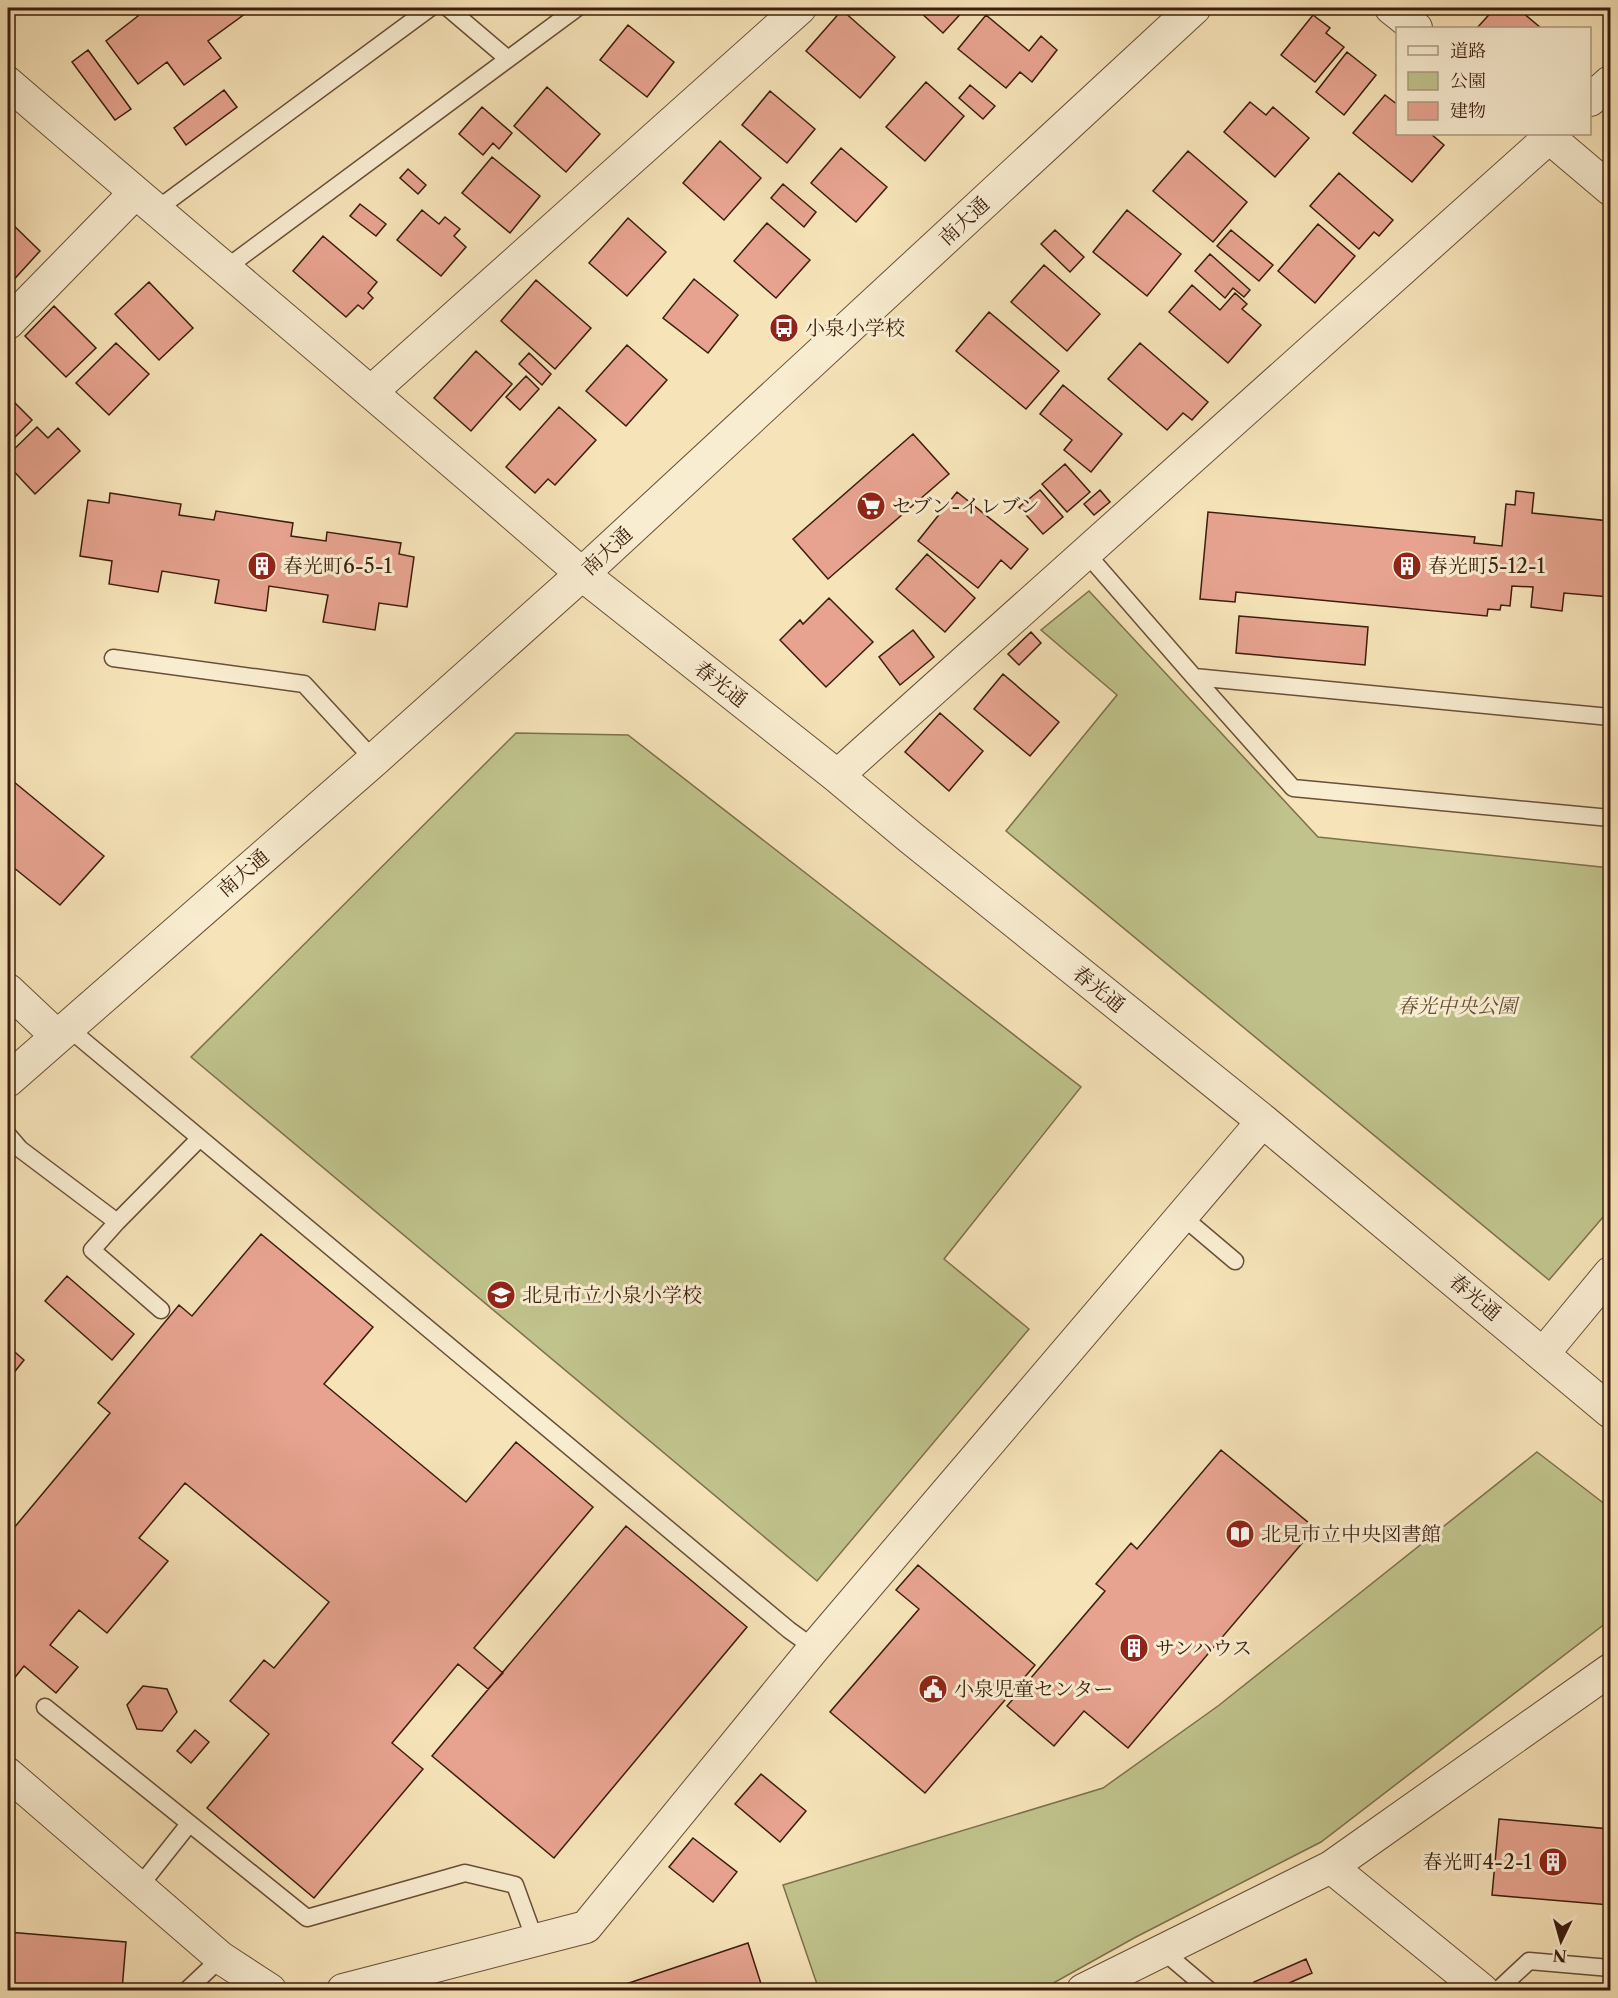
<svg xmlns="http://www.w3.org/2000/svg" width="1618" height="1998" font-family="'Libre Caslon Text','Noto Serif JP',serif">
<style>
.green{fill:#c0c38c;stroke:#7e704d;stroke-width:1.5}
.building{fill:#e7a390;stroke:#3c1d0e;stroke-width:1.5}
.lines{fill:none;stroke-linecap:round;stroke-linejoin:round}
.service-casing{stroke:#6a4e38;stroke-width:19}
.minor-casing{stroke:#6a4e38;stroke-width:34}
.tertiary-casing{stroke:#6a4e38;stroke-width:35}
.service{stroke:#f9edd1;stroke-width:16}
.minor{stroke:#f9edd1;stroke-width:32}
.tertiary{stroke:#f9edd1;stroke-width:33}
.labels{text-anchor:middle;stroke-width:6;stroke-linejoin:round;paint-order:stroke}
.street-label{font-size:20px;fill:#3c1d0e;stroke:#f9edd1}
.poi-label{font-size:20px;fill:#3c1d0e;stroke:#f9edd1;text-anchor:start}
.park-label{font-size:20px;font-style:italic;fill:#644f34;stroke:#f9edd1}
</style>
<rect width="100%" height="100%" fill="#f6e3b8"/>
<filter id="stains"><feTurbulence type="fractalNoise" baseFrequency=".00333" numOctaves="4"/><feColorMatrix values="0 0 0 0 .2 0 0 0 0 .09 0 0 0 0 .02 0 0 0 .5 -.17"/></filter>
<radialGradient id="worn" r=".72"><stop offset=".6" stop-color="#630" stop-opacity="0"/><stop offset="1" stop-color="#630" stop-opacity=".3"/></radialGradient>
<path class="green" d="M 1089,591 L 1318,837 L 1610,868 L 1610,1209 L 1549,1280 L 1006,831 L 1117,695 L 1041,630 Z
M 516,733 L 628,735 L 1081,1087 L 944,1259 L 1029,1329 L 817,1581 L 191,1057 Z
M 1537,1452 L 1610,1508 L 1610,1620 L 1321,1842 L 1134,1938 L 1041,1990 L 819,1990 L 783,1885 L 1103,1788 L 1218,1706 Z"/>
<path class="building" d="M 139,8 L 253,8 L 208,41 L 221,58 L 184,85 L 167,62 L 138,84 L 106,41 L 138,16 L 134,11 Z
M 922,8 L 966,8 L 943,33 L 919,11 Z
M 1495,8 L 1517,8 L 1541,28 L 1477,28 Z
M 842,10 L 895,57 L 860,98 L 806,51 Z
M 986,15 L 1029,51 L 1041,36 L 1057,50 L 1032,82 L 1020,72 L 1006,88 L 958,49 Z
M 1313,15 L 1330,28 L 1326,33 L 1344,47 L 1315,82 L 1281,55 Z
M 628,25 L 674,62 L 647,97 L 600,60 Z
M 88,50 L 131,109 L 115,120 L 72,62 Z
M 1347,52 L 1376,75 L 1344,115 L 1316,92 Z
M 926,82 L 964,116 L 925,161 L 886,127 Z
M 970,85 L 995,106 L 983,119 L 959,98 Z
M 547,87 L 600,134 L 566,172 L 514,126 Z
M 224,90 L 237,107 L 186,145 L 174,128 Z
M 770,91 L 815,129 L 787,163 L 742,125 Z
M 1385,95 L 1398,105 L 1398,134 L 1431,134 L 1444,145 L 1412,182 L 1353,133 Z
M 1250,102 L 1266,115 L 1273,107 L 1309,138 L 1275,177 L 1224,132 Z
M 482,107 L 512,133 L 499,149 L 493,143 L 483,155 L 459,134 Z
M 720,141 L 761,178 L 724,220 L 683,183 Z
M 841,148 L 887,187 L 856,222 L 811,183 Z
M 1188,151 L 1247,202 L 1213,242 L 1153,191 Z
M 492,157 L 540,196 L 510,233 L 462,193 Z
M 408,169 L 426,185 L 418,194 L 400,178 Z
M 1339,173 L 1393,220 L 1379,236 L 1374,232 L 1359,249 L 1310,206 Z
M 783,184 L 816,212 L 804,227 L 771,198 Z
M 360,204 L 386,224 L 376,236 L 350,216 Z
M 422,210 L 439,224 L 445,217 L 460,229 L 454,236 L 466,247 L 441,276 L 397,240 Z
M 1127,210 L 1181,254 L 1147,296 L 1093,252 Z
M 628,218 L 666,252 L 627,296 L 589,263 Z
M 8,220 L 40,251 L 8,286 Z
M 767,223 L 810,260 L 776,298 L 734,261 Z
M 1318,224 L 1355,256 L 1315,303 L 1278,271 Z
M 1055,230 L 1084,257 L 1070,272 L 1041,244 Z
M 1231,230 L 1273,265 L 1259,281 L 1217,246 Z
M 323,236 L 377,282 L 368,293 L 373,298 L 363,309 L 358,305 L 346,317 L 293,271 Z
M 1210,254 L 1250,290 L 1244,297 L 1233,288 L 1225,298 L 1195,271 Z
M 1044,265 L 1100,314 L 1067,351 L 1011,302 Z
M 694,279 L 738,315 L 708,353 L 663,318 Z
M 536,280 L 591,328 L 555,369 L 501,321 Z
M 149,282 L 193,328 L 159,360 L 115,314 Z
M 1192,285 L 1220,310 L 1235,293 L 1247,304 L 1242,309 L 1261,325 L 1228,363 L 1169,312 Z
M 54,306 L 96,348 L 66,377 L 25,336 Z
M 989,312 L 1059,371 L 1026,409 L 956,351 Z
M 116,343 L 149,374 L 109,415 L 76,383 Z
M 1140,343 L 1208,402 L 1192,420 L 1183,413 L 1167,430 L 1108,379 Z
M 627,345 L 667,380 L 626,426 L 586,391 Z
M 476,351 L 512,384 L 471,431 L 434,398 Z
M 529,353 L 551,374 L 542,385 L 519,364 Z
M 526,376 L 539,389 L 520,410 L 506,397 Z
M 1063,385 L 1122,434 L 1091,472 L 1064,450 L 1072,440 L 1040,414 Z
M 8,396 L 32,420 L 8,444 Z
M 559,407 L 596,440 L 555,485 L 548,479 L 535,493 L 506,467 Z
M 37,427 L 48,438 L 58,428 L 80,451 L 35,494 L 8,465 L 8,455 Z
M 913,434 L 949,474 L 828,579 L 793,539 Z
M 1065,464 L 1090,492 L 1067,512 L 1042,484 Z
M 1040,490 L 1063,517 L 1043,534 L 1019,507 Z
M 1100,490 L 1110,502 L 1094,515 L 1084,504 Z
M 1516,491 L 1534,493 L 1532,513 L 1610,521 L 1610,597 L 1564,593 L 1562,611 L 1531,607 L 1533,587 L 1512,586 L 1510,606 L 1501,605 L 1500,610 L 1488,609 L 1487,616 L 1236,592 L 1235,602 L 1200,599 L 1208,512 L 1475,537 L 1474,543 L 1502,546 L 1506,504 L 1515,505 Z
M 957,492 L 1028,549 L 1011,569 L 1001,560 L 978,588 L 918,541 Z
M 110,493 L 181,504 L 179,515 L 214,520 L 216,511 L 293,523 L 291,536 L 326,541 L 327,532 L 401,543 L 399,554 L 414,557 L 407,607 L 379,603 L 375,630 L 323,622 L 328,595 L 269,586 L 266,611 L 215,603 L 219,580 L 162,571 L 158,592 L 109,584 L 112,561 L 80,556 L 88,500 L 109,503 Z
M 927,554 L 975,598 L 945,632 L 896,589 Z
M 829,598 L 873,642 L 826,687 L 780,640 L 800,620 L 803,624 Z
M 1239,616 L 1368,627 L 1365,665 L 1236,653 Z
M 913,630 L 934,657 L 900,685 L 879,657 Z
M 1031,632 L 1041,643 L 1019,665 L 1008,654 Z
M 1003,674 L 1059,722 L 1030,756 L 974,709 Z
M 940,713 L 983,751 L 949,791 L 905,752 Z
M 8,777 L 104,856 L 60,905 L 8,863 Z
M 261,1234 L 373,1327 L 324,1384 L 466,1502 L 516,1442 L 593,1507 L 474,1648 L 503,1673 L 488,1689 L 458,1664 L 392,1743 L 423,1769 L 314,1898 L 207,1808 L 269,1734 L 230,1701 L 264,1660 L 274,1668 L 329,1602 L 185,1483 L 139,1538 L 168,1561 L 107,1633 L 79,1610 L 50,1645 L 78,1667 L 56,1693 L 24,1666 L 8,1686 L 8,1535 L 110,1413 L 98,1403 L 179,1305 L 192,1316 Z
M 67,1276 L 134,1334 L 112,1360 L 45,1301 Z
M 8,1346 L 24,1360 L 8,1380 Z
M 1221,1450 L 1315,1528 L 1128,1748 L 1084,1711 L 1054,1746 L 1007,1706 L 1105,1591 L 1096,1584 L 1131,1543 L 1137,1549 Z
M 626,1526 L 747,1627 L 554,1858 L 432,1756 Z
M 918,1565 L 1035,1665 L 925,1793 L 830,1712 L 919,1609 L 896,1590 Z
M 143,1686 L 167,1689 L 177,1712 L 162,1731 L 137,1729 L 127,1705 Z
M 195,1730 L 209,1742 L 191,1763 L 177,1751 Z
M 761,1774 L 806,1811 L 780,1842 L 735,1804 Z
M 1499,1819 L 1610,1829 L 1610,1905 L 1492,1895 Z
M 693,1838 L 737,1872 L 713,1902 L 669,1867 Z
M 8,1932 L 126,1942 L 122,1990 L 8,1990 Z
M 748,1943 L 763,1990 L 625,1990 L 623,1985 Z
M 1306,1959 L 1312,1973 L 1273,1990 L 1258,1990 L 1254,1982 Z"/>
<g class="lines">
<g class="service-casing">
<path id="service" d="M 448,8 L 508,59
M 156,210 L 430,8
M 226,268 L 577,8
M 1086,553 L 1194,677 L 1610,717
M 113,658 L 304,684 L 374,760
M 1194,677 L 1293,788 L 1610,818
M 67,1027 L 789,1630 L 814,1648
M 8,1135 L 20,1149 L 117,1222
M 1183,1217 L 1235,1261
M 161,1310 L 92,1250 L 117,1222 L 200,1138
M 45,1707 L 307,1918 L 465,1873 L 515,1885 L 535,1940
M 139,1887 L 189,1824
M 1163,1951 L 1209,1990
M 187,1990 L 221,1958
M 1498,1990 L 1529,1961 L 1610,1968"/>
</g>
<g class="minor-casing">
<path id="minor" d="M 1391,8 L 1416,28
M 8,83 C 198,247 392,408 582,574
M 1590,100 L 1610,82
M 1545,134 L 1610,189
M 8,323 L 135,193
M 372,391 L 800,8
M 837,776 L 1553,134
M 8,990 L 57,1036
M 1543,1354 L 1610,1273
M 8,1774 L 221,1958 L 270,1990
M 1331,1867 L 1482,1990
M 343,1990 L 586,1927 L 814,1648 L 1263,1121
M 1083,1990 L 1331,1867 L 1610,1670"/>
</g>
<g class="tertiary-casing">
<path id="tertiary" d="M 582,574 L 837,776 L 910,837 L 1263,1121 L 1610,1411
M 8,1080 L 374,760 L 582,574 L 1194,8"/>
</g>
<use href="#service" class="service"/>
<use href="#minor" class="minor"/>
<use href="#tertiary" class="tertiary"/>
</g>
<defs>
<g id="bus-disc" transform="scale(1.5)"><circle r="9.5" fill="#8f2418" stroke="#f9edd1"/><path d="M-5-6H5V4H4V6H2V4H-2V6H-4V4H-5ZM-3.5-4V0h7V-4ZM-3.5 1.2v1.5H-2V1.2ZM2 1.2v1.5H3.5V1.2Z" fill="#fff"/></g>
<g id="supermarket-disc" transform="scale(1.5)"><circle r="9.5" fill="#8f2418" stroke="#f9edd1"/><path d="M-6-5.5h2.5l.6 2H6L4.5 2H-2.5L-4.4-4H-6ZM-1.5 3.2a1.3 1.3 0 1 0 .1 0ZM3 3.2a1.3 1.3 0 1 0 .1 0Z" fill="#fff"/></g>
<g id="building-disc" transform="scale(1.5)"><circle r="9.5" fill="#8f2418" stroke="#f9edd1"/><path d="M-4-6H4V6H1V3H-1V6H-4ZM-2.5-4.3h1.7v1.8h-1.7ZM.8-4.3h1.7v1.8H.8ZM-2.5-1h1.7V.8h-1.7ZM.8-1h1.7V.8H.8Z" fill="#fff"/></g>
<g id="school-disc" transform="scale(1.5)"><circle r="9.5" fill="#8f2418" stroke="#f9edd1"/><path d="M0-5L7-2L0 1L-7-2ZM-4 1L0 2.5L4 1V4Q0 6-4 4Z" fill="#fff"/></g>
<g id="library-disc" transform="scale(1.5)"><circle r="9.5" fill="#8f2418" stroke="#f9edd1"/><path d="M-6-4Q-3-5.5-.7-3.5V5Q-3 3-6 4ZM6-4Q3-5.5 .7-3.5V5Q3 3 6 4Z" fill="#fff"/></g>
<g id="civic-disc" transform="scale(1.5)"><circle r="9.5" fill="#8f2418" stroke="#f9edd1"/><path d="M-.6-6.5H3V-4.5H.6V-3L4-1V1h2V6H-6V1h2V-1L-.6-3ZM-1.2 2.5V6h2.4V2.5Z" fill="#fff"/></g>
</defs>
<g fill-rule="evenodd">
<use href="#bus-disc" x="784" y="328"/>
<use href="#supermarket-disc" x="871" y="506"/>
<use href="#building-disc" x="262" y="566"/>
<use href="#building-disc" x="1407" y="566"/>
<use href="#school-disc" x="501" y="1295"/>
<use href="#library-disc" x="1240" y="1534"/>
<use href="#building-disc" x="1134" y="1648"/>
<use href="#civic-disc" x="933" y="1689"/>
<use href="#building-disc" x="1553" y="1862"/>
</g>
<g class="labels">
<g class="street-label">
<text transform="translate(964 221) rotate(-43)" y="7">南大通</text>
<text transform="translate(607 551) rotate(-43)" y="7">南大通</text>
<text transform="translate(721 684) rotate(38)" y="7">春光通</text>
<text transform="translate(243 873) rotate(-41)" y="7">南大通</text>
<text transform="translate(1099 989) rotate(39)" y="7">春光通</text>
<text transform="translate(1475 1297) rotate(40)" y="7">春光通</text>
</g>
<g class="poi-label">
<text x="805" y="335">小泉小学校</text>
<text x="892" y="513">セブン-イレブン</text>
<text x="283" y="573">春光町6-5-1</text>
<text x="1428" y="573">春光町5-12-1</text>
<text x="522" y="1302">北見市立小泉小学校</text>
<text x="1261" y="1541">北見市立中央図書館</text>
<text x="1155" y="1655">サンハウス</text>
<text x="954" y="1696">小泉児童センター</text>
<text x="1532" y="1869" text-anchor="end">春光町4-2-1</text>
</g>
<g class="park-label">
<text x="1457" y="1013">春光中央公園</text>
</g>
</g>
<rect width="1618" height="1998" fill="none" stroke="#f6e3b8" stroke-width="30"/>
<rect x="9" y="9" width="1600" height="1980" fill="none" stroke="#3c1d0e" stroke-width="3"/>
<rect x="15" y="15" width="1588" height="1968" fill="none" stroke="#3c1d0e" stroke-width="1.5"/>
<rect x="1396" y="27" width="195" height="108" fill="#f9edd1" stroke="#ad9a83" stroke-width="1.5"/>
<rect x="1408" y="46" width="30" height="9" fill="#f9edd1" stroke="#ad9a83" stroke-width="1.5"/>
<text x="1450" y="57" font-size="18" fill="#3c1d0e">道路</text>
<rect x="1408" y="72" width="30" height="18" fill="#c0c38c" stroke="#ad9a83" stroke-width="1.5"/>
<text x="1450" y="87" font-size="18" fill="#3c1d0e">公園</text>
<rect x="1408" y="102" width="30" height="18" fill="#e7a390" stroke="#ad9a83" stroke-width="1.5"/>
<text x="1450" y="117" font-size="18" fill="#3c1d0e">建物</text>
<g transform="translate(1561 1941) rotate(185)" stroke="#f9edd1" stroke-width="4.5" paint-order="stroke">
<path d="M0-4.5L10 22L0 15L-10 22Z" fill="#3c1d0e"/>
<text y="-9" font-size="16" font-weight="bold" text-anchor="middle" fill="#3c1d0e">N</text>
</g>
<rect width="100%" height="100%" filter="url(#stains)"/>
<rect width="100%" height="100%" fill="url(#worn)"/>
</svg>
